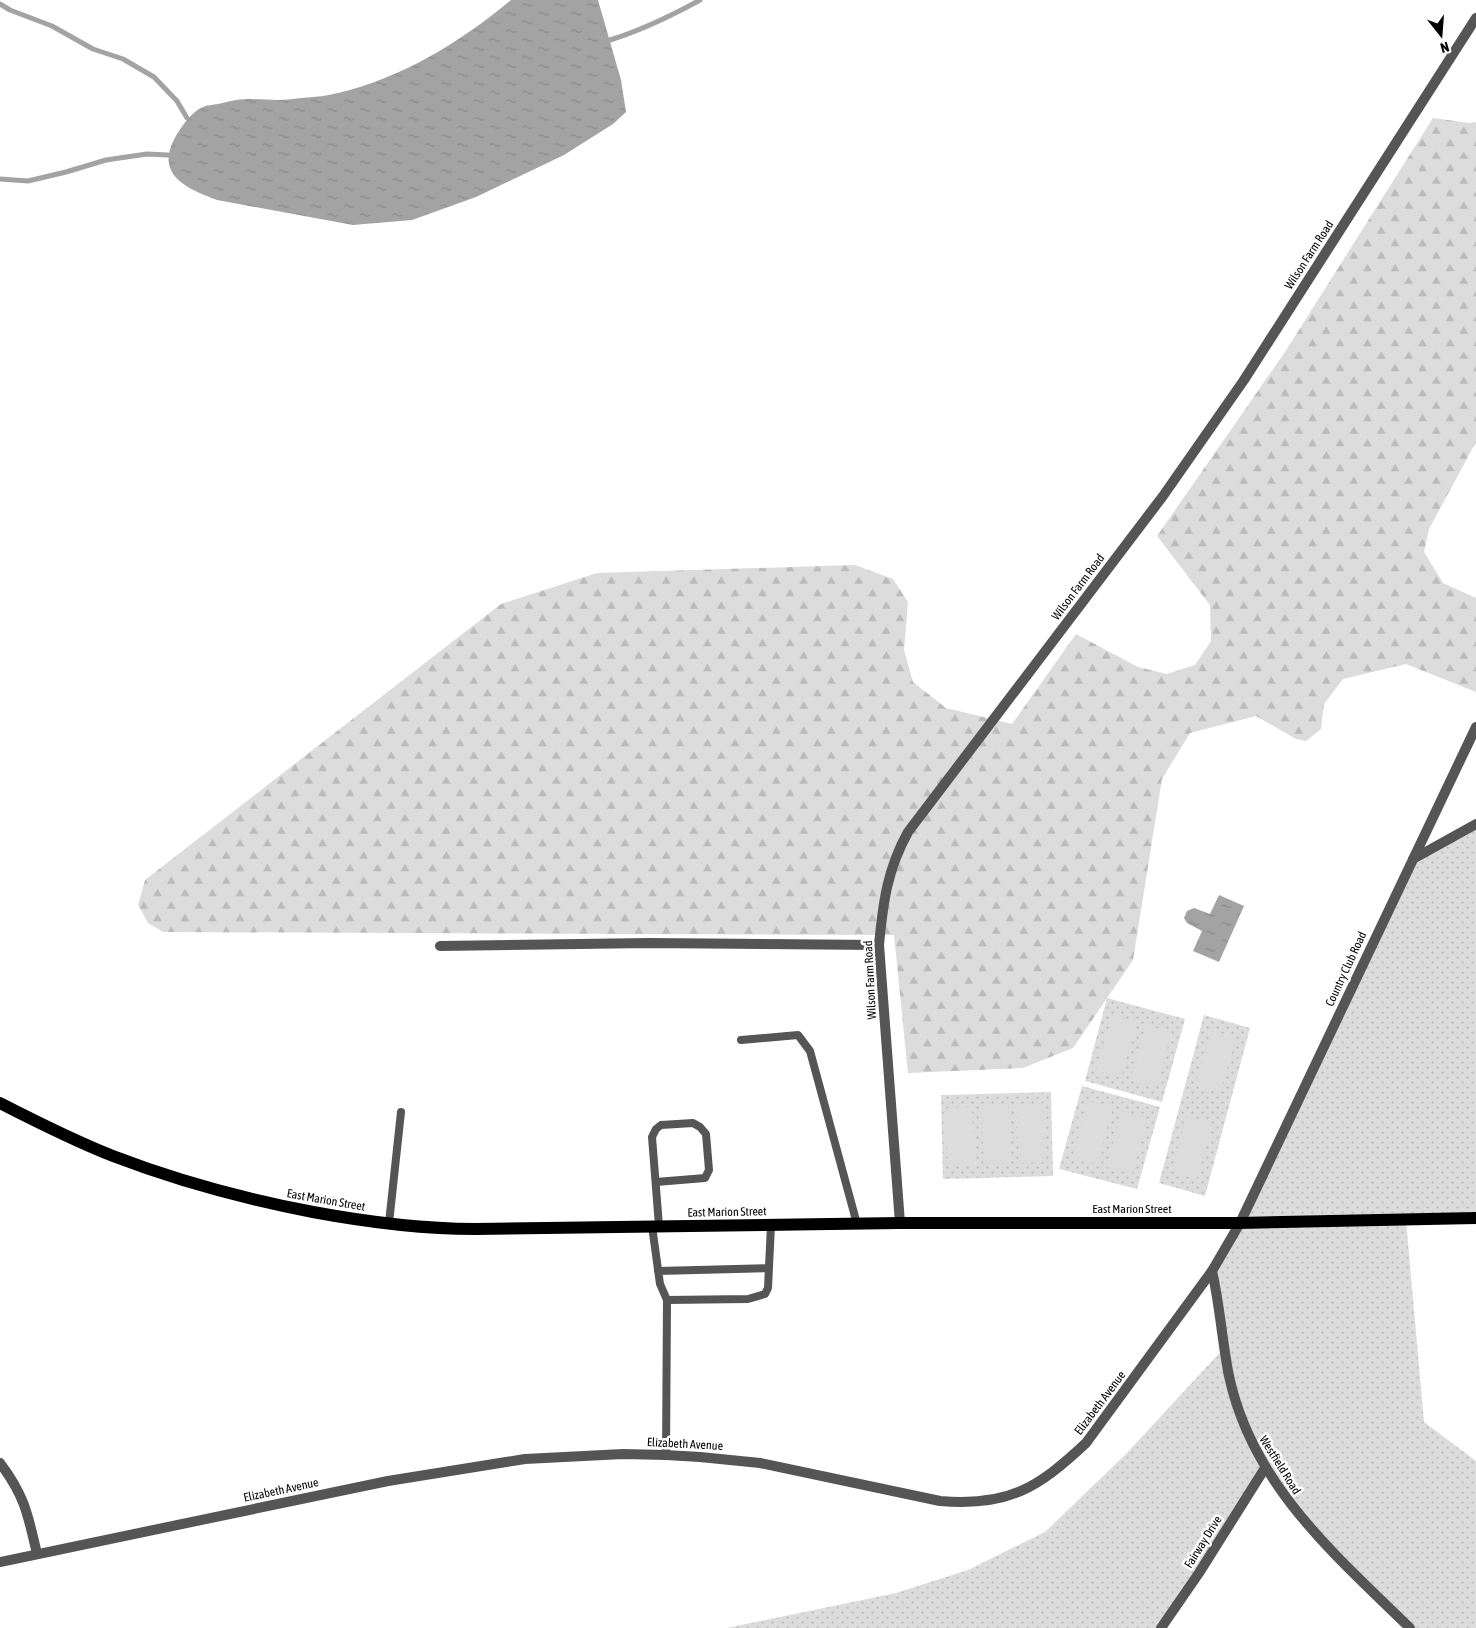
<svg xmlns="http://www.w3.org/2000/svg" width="1476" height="1628" font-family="'Asap Condensed',sans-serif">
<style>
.grass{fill:url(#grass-dots)}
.forest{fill:url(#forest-firs)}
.garden{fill:#dcdcdc}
.water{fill:url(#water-ripples)}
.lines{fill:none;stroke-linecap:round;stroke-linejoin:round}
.stream{stroke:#a3a3a3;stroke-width:5}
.service{stroke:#555;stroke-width:8}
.minor{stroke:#555;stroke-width:10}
.tertiary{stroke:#555;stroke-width:10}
.primary{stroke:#000;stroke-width:12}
.labels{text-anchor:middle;stroke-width:5;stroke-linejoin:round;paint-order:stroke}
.street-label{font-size:12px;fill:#000;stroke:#fff}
</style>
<defs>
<pattern id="grass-dots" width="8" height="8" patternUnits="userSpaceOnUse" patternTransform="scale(1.25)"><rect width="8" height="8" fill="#dcdcdc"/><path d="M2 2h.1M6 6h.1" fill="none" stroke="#bbb" stroke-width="1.8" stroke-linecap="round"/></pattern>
<pattern id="forest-firs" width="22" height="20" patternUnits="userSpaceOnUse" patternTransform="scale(1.25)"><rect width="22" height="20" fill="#dcdcdc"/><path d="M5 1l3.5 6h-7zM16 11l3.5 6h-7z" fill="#bbb"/></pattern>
<pattern id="water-ripples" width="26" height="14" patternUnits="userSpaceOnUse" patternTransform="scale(1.25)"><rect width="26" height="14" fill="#a3a3a3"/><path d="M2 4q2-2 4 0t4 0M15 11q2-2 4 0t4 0" fill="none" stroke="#8b8b8b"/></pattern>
</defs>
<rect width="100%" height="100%" fill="#fff"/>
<path class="grass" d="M 1476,824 L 1476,1218 L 1406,1220 L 1424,1422 L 1476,1461 L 1476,1628 L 1410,1628 L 1333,1553 L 1265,1468 L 1161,1628 L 727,1628 L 896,1593 L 968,1570 L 1045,1532 L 1126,1454 L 1225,1347 L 1212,1271 L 1413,859 Z
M 1107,998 L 1185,1019 L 1162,1102 L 1085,1081 Z
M 1204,1015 L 1250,1028 L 1205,1196 L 1159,1183 Z
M 1082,1086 L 1160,1107 L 1137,1189 L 1059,1169 Z
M 1051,1092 L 1053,1176 L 943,1179 L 941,1095 Z"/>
<path class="forest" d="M 1433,118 L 1469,123 L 1476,122 L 1476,442 L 1429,529 L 1424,552 L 1443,583 L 1476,598 L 1476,692 L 1406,664 L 1343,679 L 1324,704 L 1321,729 L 1306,741 L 1296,739 L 1256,716 L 1190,733 L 1162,779 L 1133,960 L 1073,1048 L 1023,1068 L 908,1073 L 894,935 L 163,932 L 148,923 L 138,905 L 145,880 L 501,604 L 597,573 L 855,565 L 893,579 L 908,602 L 904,650 L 913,682 L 946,708 L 1012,724 L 1076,634 L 1138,667 L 1167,674 L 1195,665 L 1211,641 L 1210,605 L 1157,536 L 1285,352 Z"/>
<path class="garden" d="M 1112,1015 L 1137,1022 L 1121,1078 L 1096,1071 Z
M 1146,1025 L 1172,1032 L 1156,1088 L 1130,1080 Z
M 1211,1031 L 1236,1038 L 1220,1093 L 1195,1086 Z
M 1088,1101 L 1113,1108 L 1097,1164 L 1072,1157 Z
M 1043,1103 L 1046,1162 L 1019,1163 L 1016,1105 Z
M 1008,1105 L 1011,1163 L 984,1164 L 981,1106 Z
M 972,1107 L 975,1165 L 948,1166 L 945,1108 Z
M 1122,1111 L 1148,1119 L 1132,1174 L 1106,1167 Z
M 1187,1116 L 1213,1123 L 1197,1179 L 1171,1171 Z"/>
<path class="water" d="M 511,0 L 598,0 L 621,80 L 626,112 L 613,124 L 564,155 L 476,197 L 412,220 L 353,225 L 217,200 C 182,187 152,172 179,131 C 185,122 192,112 203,107 C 207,105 213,105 218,104 C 227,102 238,99 247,99 C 263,99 278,101 293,99 C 308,97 324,97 338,93 C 402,78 461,42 511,0 Z
M 1219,895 L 1244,906 L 1219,962 L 1193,951 L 1202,931 L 1187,923 L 1184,918 L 1187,911 L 1194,908 L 1210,914 Z"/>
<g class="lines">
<path class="stream" d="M 0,4 L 10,10 L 52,26 L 93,49 L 123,59 L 154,77 L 177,101 L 187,118
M 610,40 C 642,30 671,16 700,0
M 0,179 L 28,181 L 66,172 L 106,160 L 147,154 L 168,155"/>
<path class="service" d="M 741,1040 L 798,1035 L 810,1051 L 857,1224
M 656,1182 L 705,1178 L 709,1170 L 706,1134 L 700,1127 L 693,1123 L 661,1125 L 656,1129 L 652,1137 L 659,1226
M 389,1223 L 401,1112
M 652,1226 L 660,1284 L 667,1300 L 748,1299 L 765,1294 L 768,1288 L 771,1225
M 658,1271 L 769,1268
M 666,1455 L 667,1300"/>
<path class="minor" d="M 1413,859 L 1476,824
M 440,946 L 649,943 L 879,945
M 900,1223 L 879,945 C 883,903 887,870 908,832 L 1163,496 L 1244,380 L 1476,18
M 1212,1271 C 1220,1306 1222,1341 1229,1376 C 1252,1484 1334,1554 1410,1628
M 0,1463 C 25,1496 28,1515 37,1554
M 1161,1628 L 1199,1573 L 1265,1468"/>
<path class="tertiary" d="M 0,1562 L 388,1481 L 525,1459 L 623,1454 L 666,1455 L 700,1457 L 760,1463 L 940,1501 C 1008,1507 1038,1488 1086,1443 L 1212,1271 L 1240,1223 L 1476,727"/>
<path class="primary" d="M 0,1103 C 37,1122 75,1141 113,1156 C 178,1181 245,1199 313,1212 C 367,1222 421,1229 475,1229 L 900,1223 L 1240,1223 L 1476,1218"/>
</g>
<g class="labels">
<g class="street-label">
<text transform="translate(1309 255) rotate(-57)" y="4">Wilson Farm Road</text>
<text transform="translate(1078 587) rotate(-53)" y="4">Wilson Farm Road</text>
<text transform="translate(1346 969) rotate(-65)" y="4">Country Club Road</text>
<text transform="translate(870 980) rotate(-93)" y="4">Wilson Farm Road</text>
<text transform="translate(326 1200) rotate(10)" y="4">East Marion Street</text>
<text x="1132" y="1213">East Marion Street</text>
<text transform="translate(727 1212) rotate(-1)" y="4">East Marion Street</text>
<text transform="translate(1100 1403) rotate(-53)" y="4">Elizabeth Avenue</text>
<text transform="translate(685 1444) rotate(3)" y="4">Elizabeth Avenue</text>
<text transform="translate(1280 1465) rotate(58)" y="4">Westfield Road</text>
<text transform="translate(281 1490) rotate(-12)" y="4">Elizabeth Avenue</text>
<text transform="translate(1203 1542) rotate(-58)" y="4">Fairway Drive</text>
</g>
</g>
<g transform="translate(1441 35) rotate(163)" stroke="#ffffff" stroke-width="4" paint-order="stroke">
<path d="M0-4L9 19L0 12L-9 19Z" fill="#000000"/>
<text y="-8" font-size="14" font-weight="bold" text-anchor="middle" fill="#000000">N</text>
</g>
</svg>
